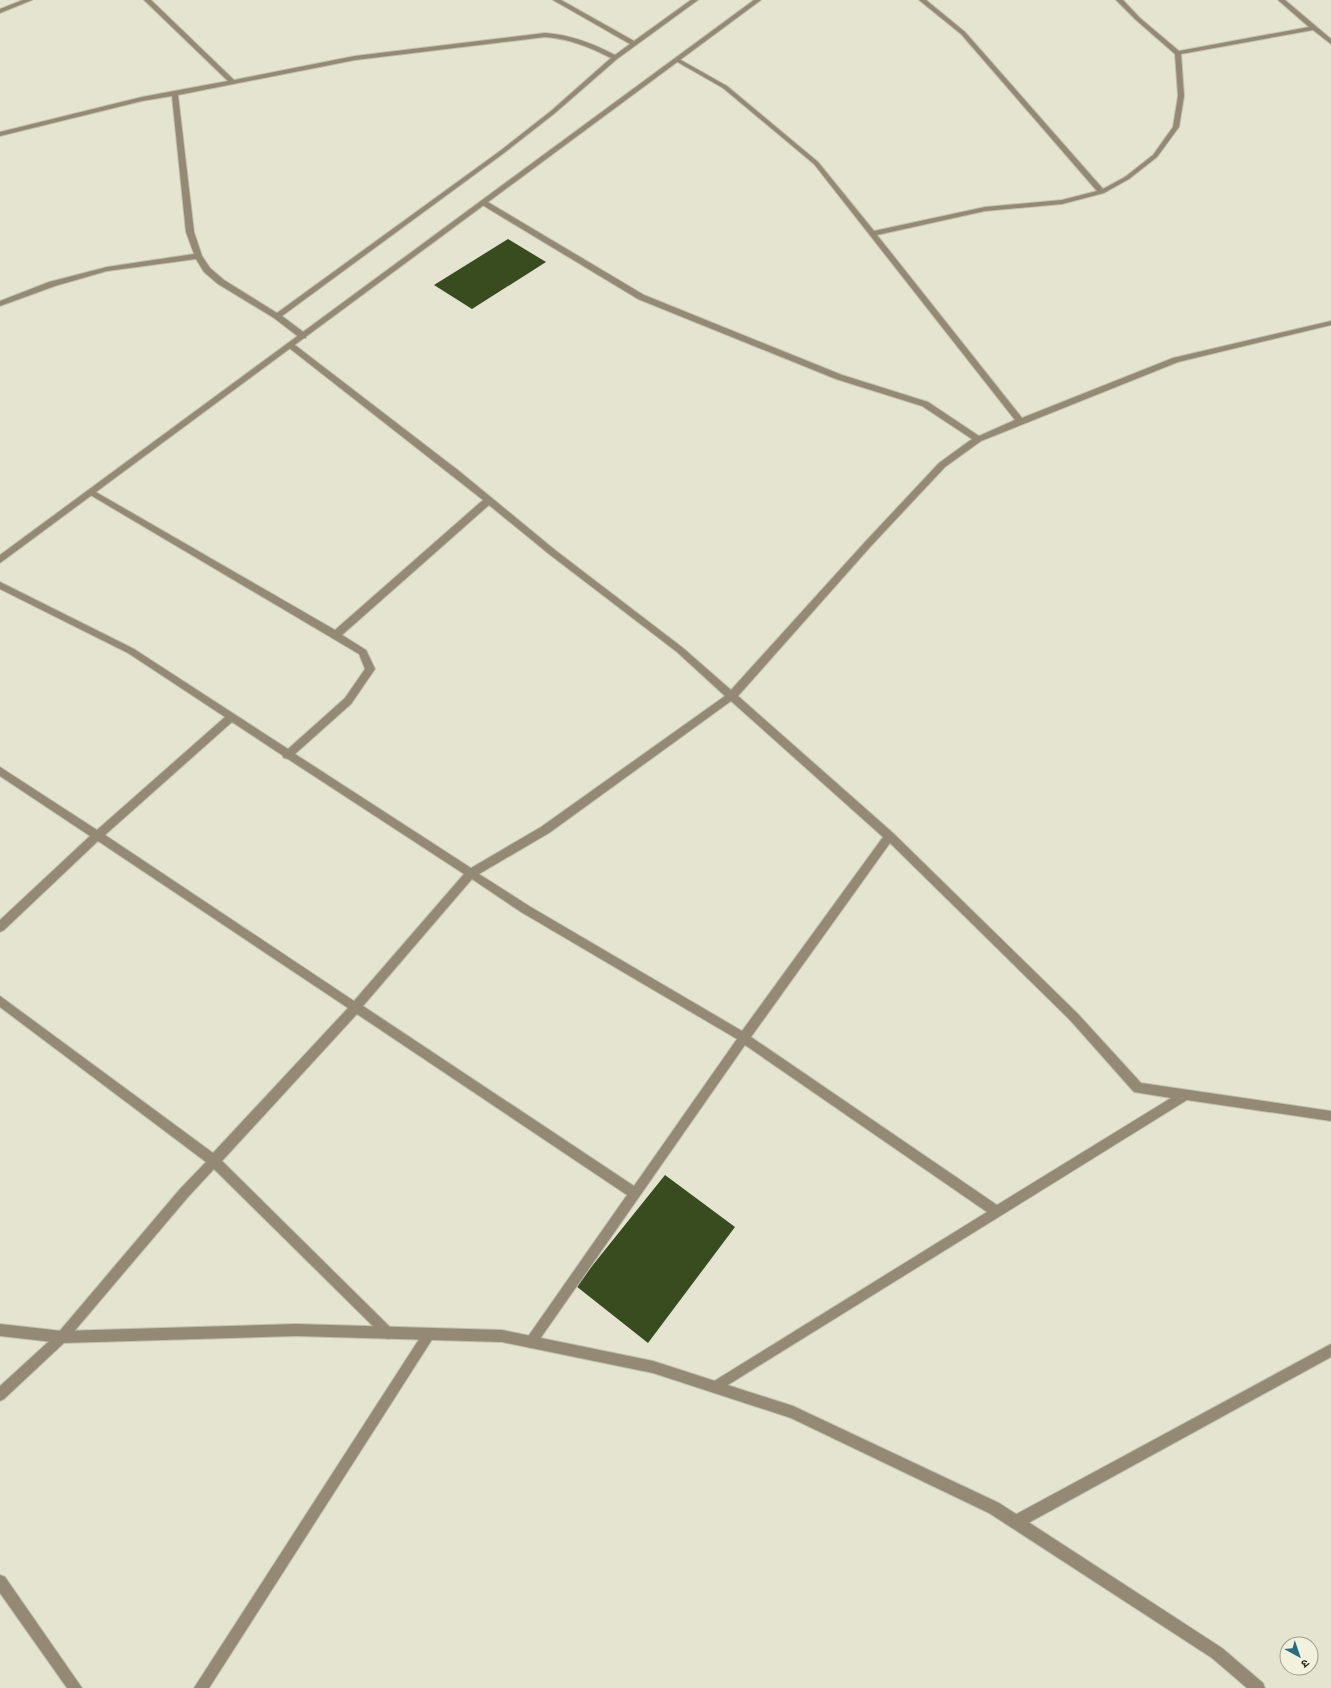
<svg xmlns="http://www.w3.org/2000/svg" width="1331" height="1688" font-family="Karla,'Noto Sans Devanagari',sans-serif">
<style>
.building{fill:#384c1f}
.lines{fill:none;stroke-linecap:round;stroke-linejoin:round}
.minor-casing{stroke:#c1c1b0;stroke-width:2}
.tertiary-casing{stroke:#c1c1b0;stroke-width:2}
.minor{fill:#938974;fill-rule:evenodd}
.tertiary{fill:#938974;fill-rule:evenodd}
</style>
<rect width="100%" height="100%" fill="#e4e4d0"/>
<path class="building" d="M 508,239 L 546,262 L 472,309 L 434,285 Z
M 665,1175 L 735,1227 L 648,1343 L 576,1286 Z"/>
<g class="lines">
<g class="minor-casing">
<path id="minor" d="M 23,0 L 32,0 L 0,13 L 0,9 Z
M 144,0 L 151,0 L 234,80 L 355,56 L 545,33 C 571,35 592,43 615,55 L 630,44 L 553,0 L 561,0 L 634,41 L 691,0 L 698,0 L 617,59 L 555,113 L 504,153 L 282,316 L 306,334 L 306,338 L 300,338 L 274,318 L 218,284 L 204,272 L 196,259 L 107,271 L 55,286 L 0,306 L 0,301 L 49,282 L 107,267 L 194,254 L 186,232 L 172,96 L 142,101 L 0,136 L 0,132 L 142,97 L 228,81 ZM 545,37 C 570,39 589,47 611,58 L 551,111 L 500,151 L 277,313 L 224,280 L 210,268 L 202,256 L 194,232 L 178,95 L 355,60 Z
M 919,0 L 926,0 L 965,32 L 1103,189 L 1125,177 L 1153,155 L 1173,127 L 1178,96 L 1175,54 L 1136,20 L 1116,0 L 1123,0 L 1140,18 L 1179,51 L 1309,27 L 1278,0 L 1285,0 L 1331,39 L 1331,44 L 1313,30 L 1181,54 L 1184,96 L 1179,127 L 1157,157 L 1129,179 L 1104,193 L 1062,204 L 985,211 L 877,235 L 1022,418 L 1173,358 L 1331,321 L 1331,325 L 1178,362 L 981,441 L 945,467 L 871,546 L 738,696 L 893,833 L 1078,1014 L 1141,1083 L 1331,1111 L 1331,1121 L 1187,1100 L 715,1393 L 711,1391 L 709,1387 L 711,1383 L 987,1212 L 745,1045 L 535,1346 L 531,1348 L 527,1346 L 525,1342 L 527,1338 L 627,1195 L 357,1014 L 222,1161 L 392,1329 L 394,1333 L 392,1337 L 388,1339 L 384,1337 L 214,1169 L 188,1197 L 66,1341 L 4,1399 L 0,1401 L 0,1386 L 58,1333 L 180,1189 L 206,1162 L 0,1007 L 0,996 L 213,1153 L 348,1008 L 98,841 L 4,930 L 0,932 L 0,920 L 90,836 L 0,776 L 0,767 L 97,830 L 225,717 L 128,653 L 0,589 L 0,582 L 134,649 L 288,749 L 345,698 L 365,669 L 359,654 L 87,493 L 88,491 L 94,491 L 335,630 L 483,500 L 288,347 L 287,345 L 291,342 L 459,471 L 555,550 L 683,648 L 731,690 L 865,542 L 939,463 L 972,439 L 922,406 L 836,379 L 638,299 L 479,203 L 483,201 L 486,201 L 644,295 L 842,375 L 928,402 L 979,436 L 1015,420 L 814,164 L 723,88 L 674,60 L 679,59 L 727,86 L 818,162 L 874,231 L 985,207 L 1062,200 L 1097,191 L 961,34 ZM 489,505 L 549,554 L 677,652 L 725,696 L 541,827 L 471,868 L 295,754 L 351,704 L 375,669 L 366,650 L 342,635 ZM 731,701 L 883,837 L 742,1031 L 529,906 L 479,874 L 549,833 ZM 232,722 L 282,755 L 284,758 L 288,759 L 464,874 L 354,1001 L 105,835 ZM 890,843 L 1070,1020 L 1134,1092 L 1171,1098 L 997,1205 L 751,1037 ZM 472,879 L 521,912 L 737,1039 L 634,1186 L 363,1006 Z
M 429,1328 L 433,1330 L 435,1334 L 433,1338 L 209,1688 L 194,1688 L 425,1330 Z
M 1331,1344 L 1331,1357 L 1021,1527 L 1016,1529 L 1011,1527 L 1009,1522 L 1011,1517 Z
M 0,1575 L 5,1577 L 82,1688 L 67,1688 L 0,1593 Z"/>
</g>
<g class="tertiary-casing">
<path id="tertiary" d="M 754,0 L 761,0 L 0,563 L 0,555 Z
M 0,1324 L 62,1331 L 296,1324 L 502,1330 L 653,1361 L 793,1406 L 999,1503 L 1222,1648 L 1263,1683 L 1265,1688 L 1247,1688 L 1212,1658 L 989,1513 L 791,1418 L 653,1373 L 502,1342 L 296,1336 L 62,1343 L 0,1336 Z"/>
</g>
<use href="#minor" class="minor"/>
<use href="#tertiary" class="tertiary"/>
</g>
<g transform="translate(1299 1656) rotate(140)"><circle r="19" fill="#f2f1dd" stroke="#9f9f90"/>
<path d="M0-3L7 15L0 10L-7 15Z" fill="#2a6b7e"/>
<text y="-6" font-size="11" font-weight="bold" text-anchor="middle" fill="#23231c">उ</text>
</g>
</svg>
